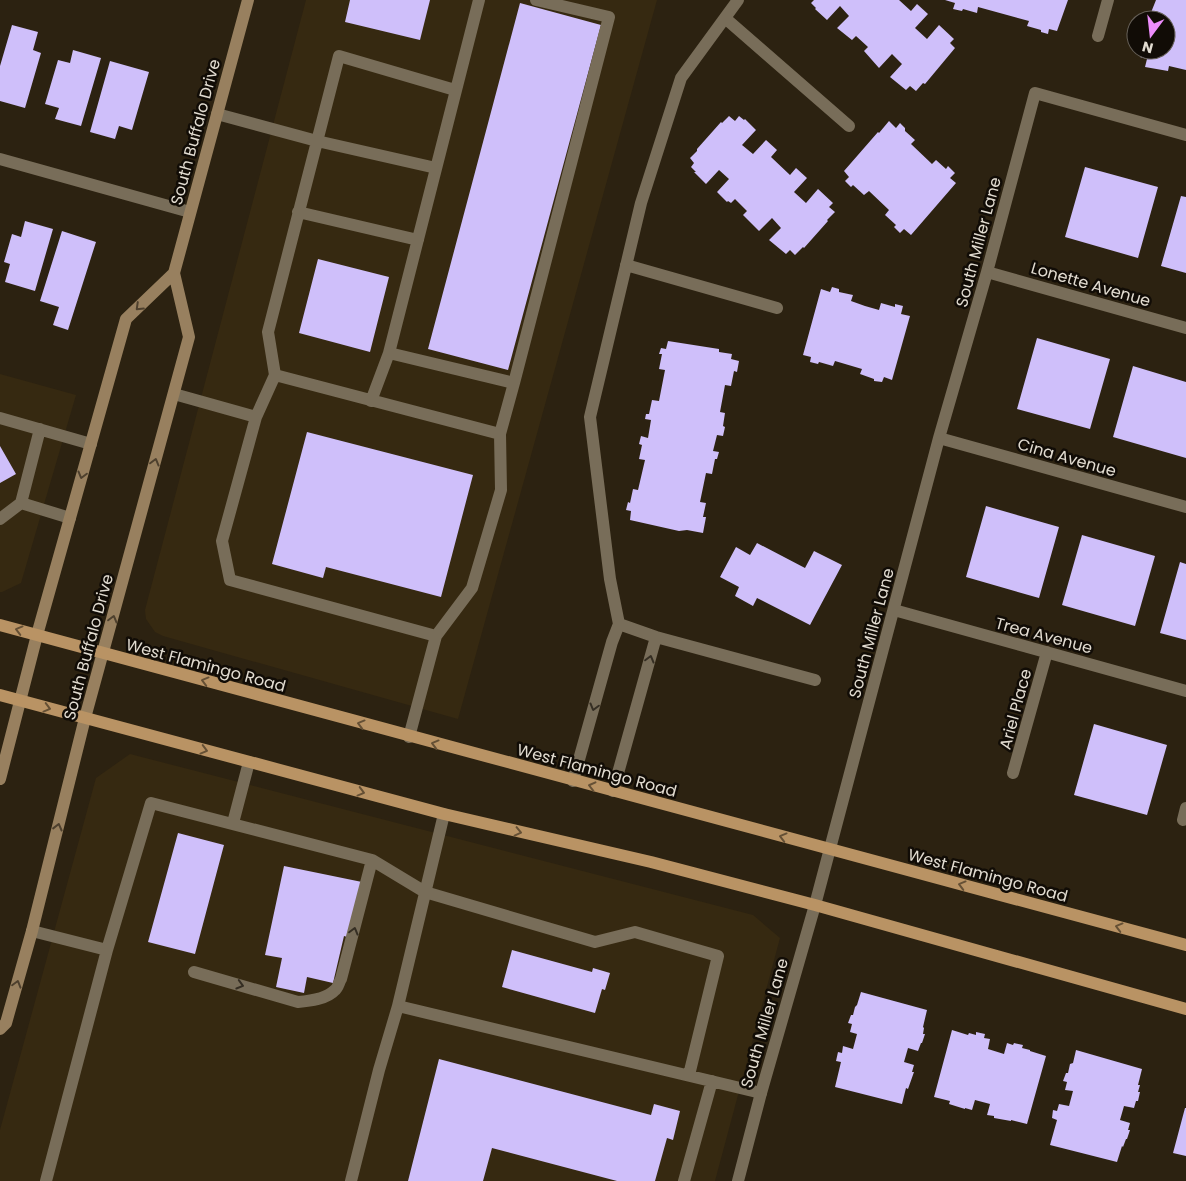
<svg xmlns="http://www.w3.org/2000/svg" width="1186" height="1181" font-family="Poppins,sans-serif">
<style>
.built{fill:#362911}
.building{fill:#cfbffa}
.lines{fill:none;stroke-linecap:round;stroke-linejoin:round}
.lane{stroke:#786d59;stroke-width:12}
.street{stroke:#786d59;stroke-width:12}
.secondary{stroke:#98805f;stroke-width:12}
.primary{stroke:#b99364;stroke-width:12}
.oneway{stroke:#4e402e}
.oneway2{stroke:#655035}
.oneway3{stroke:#352e23}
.labels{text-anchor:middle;stroke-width:5;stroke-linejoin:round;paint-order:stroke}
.street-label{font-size:16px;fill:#e2dcd1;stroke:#110c06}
</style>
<rect width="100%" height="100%" fill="#2c2211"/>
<path class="built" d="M 306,0 L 657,0 L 458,719 L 163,636 L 155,632 L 146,619 L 145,610 Z
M 0,374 L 76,395 L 21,583 L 2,592 L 0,592 Z
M 130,754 L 753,915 L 780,938 L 715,1181 L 0,1181 L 0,1130 L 96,778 Z"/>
<path class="building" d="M 350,0 L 430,0 L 420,40 L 345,22 Z
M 814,0 L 899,0 L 911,11 L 917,4 L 928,14 L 915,28 L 927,39 L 939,25 L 954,39 L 950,43 L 955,48 L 925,84 L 923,83 L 916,91 L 910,86 L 906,90 L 890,77 L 902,64 L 892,54 L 879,68 L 864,51 L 868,47 L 856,36 L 852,40 L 837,28 L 849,16 L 840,6 L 827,20 L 815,9 L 816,8 L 811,3 Z
M 945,0 L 1068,0 L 1057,31 L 1049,29 L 1048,34 L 1041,32 L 1041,30 L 1027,26 L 1029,21 L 978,7 L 977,13 L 963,9 L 962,11 L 953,9 L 955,3 Z
M 1156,0 L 1186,0 L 1186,70 L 1169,66 L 1168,71 L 1145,67 L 1147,59 L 1140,57 L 1142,50 L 1166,50 L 1166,20 L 1148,20 Z
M 520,3 L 601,25 L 508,370 L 428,349 Z
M 12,25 L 38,32 L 33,50 L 41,53 L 25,108 L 0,101 L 0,66 Z
M 73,50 L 101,58 L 81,126 L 55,119 L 59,108 L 45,104 L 58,60 L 70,63 Z
M 110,61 L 149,72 L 132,130 L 119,126 L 115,139 L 90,132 Z
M 729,116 L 735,121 L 739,116 L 744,120 L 745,119 L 756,130 L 742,145 L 753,154 L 766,140 L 777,150 L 771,157 L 790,175 L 796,168 L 807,178 L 794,192 L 806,203 L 818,189 L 833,203 L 829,207 L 835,212 L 827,220 L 828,221 L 804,248 L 803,247 L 795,255 L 790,250 L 786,254 L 769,240 L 781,228 L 772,218 L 759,231 L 743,215 L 747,211 L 735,199 L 731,203 L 728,201 L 727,202 L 717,192 L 729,179 L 719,170 L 706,184 L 694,172 L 696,172 L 691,167 L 694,163 L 690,158 L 697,151 L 697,149 L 721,122 L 722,123 Z
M 889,121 L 896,128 L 900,123 L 905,128 L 905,131 L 915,140 L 911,144 L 932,164 L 936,160 L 946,169 L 948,166 L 955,173 L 950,178 L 956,183 L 911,235 L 904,229 L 900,233 L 894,227 L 896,225 L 885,215 L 889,210 L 869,191 L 864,195 L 853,185 L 851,187 L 845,181 L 849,177 L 844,171 L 878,132 L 879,133 Z
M 1085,167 L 1158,187 L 1138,258 L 1065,237 Z
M 1181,196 L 1186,197 L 1186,273 L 1161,266 Z
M 25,221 L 53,229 L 35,291 L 5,282 L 10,264 L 4,262 L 12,234 L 21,237 Z
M 62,231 L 96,242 L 68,330 L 53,325 L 59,307 L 40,301 Z
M 318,259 L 389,277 L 370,352 L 299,333 Z
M 832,287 L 839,289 L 839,292 L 853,295 L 851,301 L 865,306 L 879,310 L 881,303 L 895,307 L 895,304 L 903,306 L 901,314 L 910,316 L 892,380 L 884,377 L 882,382 L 874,381 L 874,379 L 860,374 L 862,369 L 835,361 L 833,366 L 819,362 L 818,364 L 810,362 L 811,357 L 803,355 L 821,289 L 830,292 Z
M 1037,338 L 1110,359 L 1090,429 L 1017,409 Z
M 668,341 L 719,349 L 719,352 L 732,354 L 731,359 L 739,361 L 737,372 L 734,371 L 731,386 L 725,385 L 720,412 L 725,413 L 723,426 L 725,427 L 723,436 L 717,435 L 713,451 L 719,452 L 717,459 L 715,459 L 712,474 L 706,473 L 700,502 L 706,503 L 703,517 L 706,517 L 703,533 L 687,530 L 679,531 L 630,520 L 631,511 L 626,510 L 628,502 L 630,503 L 633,489 L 638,490 L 645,460 L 639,459 L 642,445 L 639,444 L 641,436 L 648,438 L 651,420 L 645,419 L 646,414 L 649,414 L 652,400 L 659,401 L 665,370 L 659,369 L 662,354 L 659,354 L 661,348 L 666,349 Z
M 1133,366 L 1186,382 L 1186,458 L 1113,437 Z
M 307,432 L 473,475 L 441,597 L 326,567 L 323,578 L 272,564 Z
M 0,446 L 16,474 L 0,483 Z
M 986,506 L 1059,527 L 1039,598 L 966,577 Z
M 1082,535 L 1155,556 L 1135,626 L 1062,605 Z
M 757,543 L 805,568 L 814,551 L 842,565 L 810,625 L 757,598 L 753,606 L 735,596 L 739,587 L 720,577 L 736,547 L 750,555 Z
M 1180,562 L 1186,564 L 1186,640 L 1160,633 Z
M 1094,724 L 1167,745 L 1147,815 L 1074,795 Z
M 178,833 L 224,845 L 195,954 L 148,942 Z
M 284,866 L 362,882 L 350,938 L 344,936 L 333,983 L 307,977 L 304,993 L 276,987 L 282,958 L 265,955 Z
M 512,950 L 592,972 L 593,968 L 610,973 L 605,990 L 602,989 L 595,1013 L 502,987 Z
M 861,992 L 927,1010 L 923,1027 L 924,1028 L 923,1034 L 925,1034 L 922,1043 L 921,1043 L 918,1051 L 908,1048 L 904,1062 L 914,1065 L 912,1072 L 914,1072 L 908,1089 L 906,1088 L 902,1104 L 835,1087 L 841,1062 L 836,1061 L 838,1052 L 842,1053 L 843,1046 L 853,1049 L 857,1034 L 850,1032 L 852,1024 L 848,1023 L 851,1015 L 853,1015 L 855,1007 L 857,1005 Z
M 952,1030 L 968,1035 L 969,1033 L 976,1035 L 976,1032 L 985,1034 L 984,1038 L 990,1039 L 988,1049 L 1004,1054 L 1007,1043 L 1013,1045 L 1014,1043 L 1023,1045 L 1022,1048 L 1030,1050 L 1030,1051 L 1046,1056 L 1027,1124 L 1011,1120 L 1011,1121 L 994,1118 L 994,1116 L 987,1115 L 990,1104 L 975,1100 L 972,1110 L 965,1108 L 965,1109 L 949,1104 L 950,1101 L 934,1097 Z
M 1076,1050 L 1142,1069 L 1138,1085 L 1140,1085 L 1138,1092 L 1140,1092 L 1138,1101 L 1136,1101 L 1134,1108 L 1124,1106 L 1120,1120 L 1130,1123 L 1128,1130 L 1130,1130 L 1127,1139 L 1126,1139 L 1123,1147 L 1122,1146 L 1117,1162 L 1050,1145 L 1057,1120 L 1052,1118 L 1053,1110 L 1057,1111 L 1059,1104 L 1069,1106 L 1073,1091 L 1065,1090 L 1067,1082 L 1063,1081 L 1066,1073 L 1068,1073 L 1070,1064 L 1073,1063 Z
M 439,1059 L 651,1115 L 654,1104 L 680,1111 L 673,1140 L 667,1138 L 655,1181 L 617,1181 L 492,1148 L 483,1181 L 408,1181 Z
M 1185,1108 L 1186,1108 L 1186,1156 L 1173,1153 Z"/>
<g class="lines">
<path class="lane" d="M 479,0 L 389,353 L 514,383 L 609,17 L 536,0
M 725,18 L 849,126
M 1098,36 L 1108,0
M 217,114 L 317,141 L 436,168
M 298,212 L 418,240
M 626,265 L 777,308
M 275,375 L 268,332 L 339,56 L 455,90
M 174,394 L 256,417
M 371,401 L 389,353
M 0,418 L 91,444
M 500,434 L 514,383
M 21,503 L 40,429
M 0,519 L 21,503 L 70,518
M 619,624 L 656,637 L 815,680
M 409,737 L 436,636 L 230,580 L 222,541 L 256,417 L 275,375 L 500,434 L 501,490 L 472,588 L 436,636
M 573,781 L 612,642 L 619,624 L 610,579 L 590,417 L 641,203 L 681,78 L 738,0
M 613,791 L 656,637
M 233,823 L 249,762
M 32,931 L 107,950
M 194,972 L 298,1002 C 310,1001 327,999 335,990 C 338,988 339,982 341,979 L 372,860
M 398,1006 L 761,1093
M 46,1181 L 107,950 L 151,803 L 372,860 L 425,892 L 595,942 L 635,932 L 718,956 L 689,1075
M 351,1181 L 379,1070 L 398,1006 L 444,814
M 684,1181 L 712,1081"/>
<path class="street" d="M 0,159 L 190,212
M 987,272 L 1186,328
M 939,438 L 1186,507
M 894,610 L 1186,691
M 1013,773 L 1047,652
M 1183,820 L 1186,808
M 738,1181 L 761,1093 L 815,905 L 939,438 L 987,272 L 1035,93 L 1186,135"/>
<path class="secondary" d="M 0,779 L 37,635 L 126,319 L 174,273
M 0,1029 L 6,1023 L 32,931 L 85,718 L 189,337 L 174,273 L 248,0"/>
<path class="primary" d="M 0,625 L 1186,945
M 0,695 L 444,814 L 651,862 L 815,905 L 1186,1009"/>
</g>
<defs><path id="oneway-chevron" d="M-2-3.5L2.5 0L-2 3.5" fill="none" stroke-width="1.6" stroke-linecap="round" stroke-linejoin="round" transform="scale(1.25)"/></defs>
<g class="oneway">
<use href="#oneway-chevron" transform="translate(139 307) rotate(136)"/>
<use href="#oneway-chevron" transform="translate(155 462) rotate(-75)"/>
<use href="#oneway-chevron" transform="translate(82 475) rotate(105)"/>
<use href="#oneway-chevron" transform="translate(113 619) rotate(-75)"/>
<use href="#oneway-chevron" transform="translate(58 827) rotate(-76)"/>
<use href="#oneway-chevron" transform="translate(17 984) rotate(-74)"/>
</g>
<g class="oneway2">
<use href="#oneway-chevron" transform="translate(19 630) rotate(-165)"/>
<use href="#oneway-chevron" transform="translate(205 681) rotate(-165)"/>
<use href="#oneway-chevron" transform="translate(47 708) rotate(15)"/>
<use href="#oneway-chevron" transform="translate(361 724) rotate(-165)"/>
<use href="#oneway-chevron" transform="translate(435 744) rotate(-165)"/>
<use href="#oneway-chevron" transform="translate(204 750) rotate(15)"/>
<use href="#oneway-chevron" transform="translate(592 786) rotate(-166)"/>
<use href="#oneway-chevron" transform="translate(361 792) rotate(15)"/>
<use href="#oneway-chevron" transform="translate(518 832) rotate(13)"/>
<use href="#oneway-chevron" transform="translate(783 837) rotate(-165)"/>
<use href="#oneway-chevron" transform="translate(962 885) rotate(-165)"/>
<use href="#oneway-chevron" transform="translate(1119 927) rotate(-165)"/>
</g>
<g class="oneway3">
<use href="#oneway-chevron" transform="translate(650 659) rotate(-75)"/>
<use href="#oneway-chevron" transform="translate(594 707) rotate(105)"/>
<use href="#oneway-chevron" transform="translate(354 931) rotate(-75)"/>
<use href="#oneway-chevron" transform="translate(240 985) rotate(16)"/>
</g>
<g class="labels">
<g class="street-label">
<text transform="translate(195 132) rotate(-75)" y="6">South Buffalo Drive</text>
<text transform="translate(978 242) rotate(-75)" y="6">South Miller Lane</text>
<text transform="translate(1091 284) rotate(16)" y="6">Lonette Avenue</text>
<text transform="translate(1067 457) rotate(16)" y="6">Cina Avenue</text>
<text transform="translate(871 633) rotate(-75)" y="6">South Miller Lane</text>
<text transform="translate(1044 635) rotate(15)" y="6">Trea Avenue</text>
<text transform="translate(88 647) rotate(-75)" y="6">South Buffalo Drive</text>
<text transform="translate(206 665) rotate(15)" y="6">West Flamingo Road</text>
<text transform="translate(1015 709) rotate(-75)" y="6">Ariel Place</text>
<text transform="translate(597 770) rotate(15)" y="6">West Flamingo Road</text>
<text transform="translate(988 875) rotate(15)" y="6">West Flamingo Road</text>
<text transform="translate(764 1023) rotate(-74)" y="6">South Miller Lane</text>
</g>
</g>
<g transform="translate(1151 35) rotate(195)"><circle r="24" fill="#110c06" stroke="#655f57"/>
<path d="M0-4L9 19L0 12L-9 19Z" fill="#ec8cfb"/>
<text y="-8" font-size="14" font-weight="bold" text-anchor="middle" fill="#e2dcd1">N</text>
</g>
</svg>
